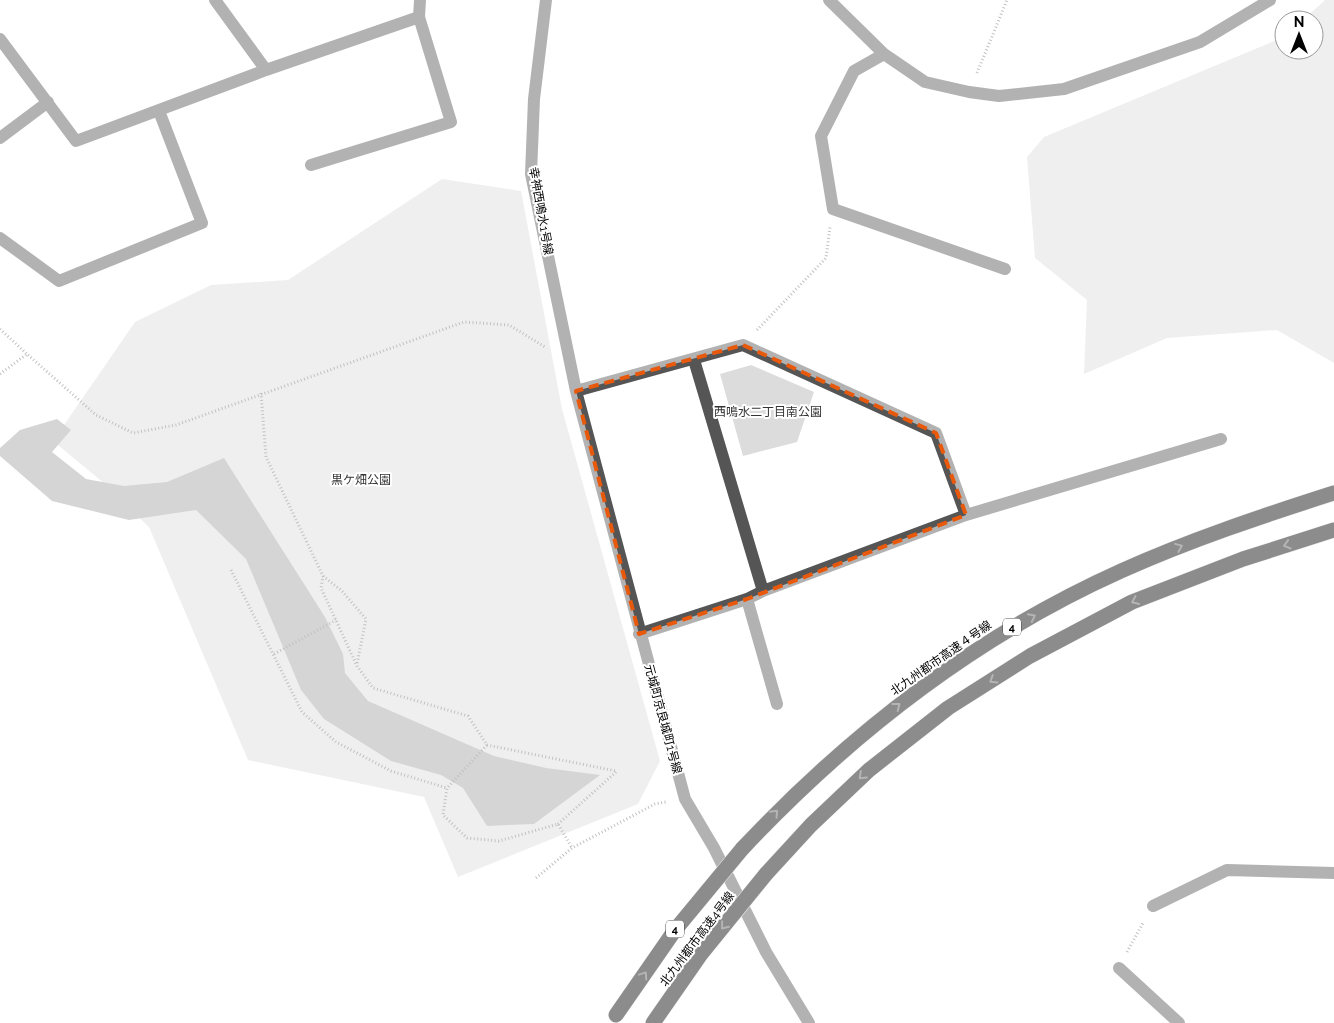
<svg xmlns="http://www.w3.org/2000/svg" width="1334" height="1023" font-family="Raleway,'Noto Sans JP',sans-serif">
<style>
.green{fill:#dcdcdc}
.water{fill:#a3a3a3}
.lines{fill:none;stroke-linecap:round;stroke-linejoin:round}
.highway-casing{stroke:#dbdbdb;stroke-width:16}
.path{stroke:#777;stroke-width:3;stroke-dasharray:1 2.5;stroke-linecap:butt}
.minor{stroke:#555;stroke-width:12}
.highway{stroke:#000;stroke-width:15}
.highway-bridge-casing{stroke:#dbdbdb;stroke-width:16;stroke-linecap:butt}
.highway-bridge{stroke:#000;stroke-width:15}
.oneway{stroke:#595959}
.marked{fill:none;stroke:#e8590c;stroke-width:4;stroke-dasharray:10 6;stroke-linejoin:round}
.labels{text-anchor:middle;stroke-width:4;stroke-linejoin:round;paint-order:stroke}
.shield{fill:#fff;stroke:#4c4c4c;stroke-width:1}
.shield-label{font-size:11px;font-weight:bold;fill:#000}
.street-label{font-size:12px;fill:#000;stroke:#fff}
.park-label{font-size:12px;fill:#333;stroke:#fff}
</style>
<rect width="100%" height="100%" fill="#fff"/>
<path class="green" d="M 1325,0 L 1334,0 L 1334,363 L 1277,330 L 1167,338 L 1084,374 L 1087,300 L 1035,258 L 1027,157 L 1044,137 L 1284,37 L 1284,50 L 1314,50 L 1314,20 L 1303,20 Z
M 442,179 L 521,191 L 562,409 L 660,761 L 638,804 L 458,877 L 424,797 L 248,760 L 149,527 L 99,479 L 53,441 L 135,322 L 211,285 L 288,280 Z
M 751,365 L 814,392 L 797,442 L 743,456 L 720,374 Z"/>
<path class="water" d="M 57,419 L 71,430 L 52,452 L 86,479 L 124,486 L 167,482 L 224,458 L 325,617 L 343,654 L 345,673 L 368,701 L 494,756 L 546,768 L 600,775 L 534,824 L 487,826 L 463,788 L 441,775 L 391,761 L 324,719 L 301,690 L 246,559 L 196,510 L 129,520 L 52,501 L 0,456 L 0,448 L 20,430 Z"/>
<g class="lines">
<g class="highway-casing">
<path id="highway" d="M 742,849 C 850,734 976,636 1121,571 C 1190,540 1262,516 1334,493
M 766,874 L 811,825 L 869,770 L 948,708 L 1030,656 L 1132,602 L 1243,559 L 1334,530"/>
</g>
<path class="path" d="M 977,73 L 1007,0
M 0,329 L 27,354
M 757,330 L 826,258 L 830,227
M 0,374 L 27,354 L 96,415 L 133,433 L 176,425 L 464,322 L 509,325 L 545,347
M 261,393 L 266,457 L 323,576 L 321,588 L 357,666 L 373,688 L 468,716 L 487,745 L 616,771
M 231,570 L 302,712 L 336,742 L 391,771 L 447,788
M 323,576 L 342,591 L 366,619 L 357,664
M 274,654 L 336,620
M 487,745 L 447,788 L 443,815 L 467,838 L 499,841 L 558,824 L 572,848
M 558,824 L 616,772
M 536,878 L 572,848 L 655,804 L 666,802
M 1127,952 L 1143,923"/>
<path class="minor" d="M 215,0 L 266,70
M 546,0 L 534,99 L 531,174 L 576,391 L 685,799 L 714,848 L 766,952 L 809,1023
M 829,0 L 884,54 L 925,82 L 969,92 L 999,96 L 1064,89 L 1200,42 L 1270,0
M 0,39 L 76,141 L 266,70 L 419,17 L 420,0
M 884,54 L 854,71 L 821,136 L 833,209 L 1005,269
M 0,138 L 48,102
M 311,165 L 451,122 L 419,17
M 0,238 L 59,281 L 202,223 L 159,111
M 694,360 L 763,591
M 576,391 L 743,345 L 936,433 L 966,515
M 747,599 L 777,704
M 639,634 L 747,599 L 763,591 L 966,515 L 1221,439
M 1153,906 L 1227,870 L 1334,873
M 1119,968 L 1179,1023"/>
<use href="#highway" class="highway"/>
<g class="highway-bridge-casing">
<path id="highway-bridge" d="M 616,1015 L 675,930 L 742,849
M 653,1023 L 701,954 L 766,874"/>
</g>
<use href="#highway-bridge" class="highway-bridge"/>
</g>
<defs><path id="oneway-chevron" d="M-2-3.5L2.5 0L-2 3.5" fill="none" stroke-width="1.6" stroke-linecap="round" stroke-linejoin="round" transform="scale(1.25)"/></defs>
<g class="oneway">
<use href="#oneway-chevron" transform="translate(1287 545) rotate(163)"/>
<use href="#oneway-chevron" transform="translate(1179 547) rotate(-22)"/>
<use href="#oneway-chevron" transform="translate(1135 601) rotate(156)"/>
<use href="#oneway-chevron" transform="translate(1032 617) rotate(-27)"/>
<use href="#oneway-chevron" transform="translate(993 680) rotate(148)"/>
<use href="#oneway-chevron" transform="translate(897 706) rotate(-38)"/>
<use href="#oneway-chevron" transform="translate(862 776) rotate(137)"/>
<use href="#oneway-chevron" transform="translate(775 813) rotate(-47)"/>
<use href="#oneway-chevron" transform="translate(724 926) rotate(129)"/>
<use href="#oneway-chevron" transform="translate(644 975) rotate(-56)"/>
</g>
<path d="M0 0H1334V1023H0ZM 743,345 L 936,433 L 966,515 L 747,599 L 639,634 L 576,391 Z" fill="#fff" fill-opacity=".55" fill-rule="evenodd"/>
<path class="marked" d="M 743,345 L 936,433 L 966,515 L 747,599 L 639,634 L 576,391 Z"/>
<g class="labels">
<g class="shield">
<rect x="1003" y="618.5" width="18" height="17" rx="4"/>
<rect x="666" y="920.5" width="18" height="17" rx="4"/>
</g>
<g class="shield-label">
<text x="1012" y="631">4</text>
<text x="675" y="933">4</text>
</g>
<g class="street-label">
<text transform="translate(541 211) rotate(80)" y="4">幸神西鳴水1号線</text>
<text transform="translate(941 658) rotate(-35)" y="4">北九州都市高速４号線</text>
<text transform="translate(663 719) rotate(75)" y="4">元城町京良城町1号線</text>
<text transform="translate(697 939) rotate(-53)" y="4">北九州都市高速4号線</text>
</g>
<g class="park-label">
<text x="768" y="416">西鳴水二丁目南公園</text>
<text x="361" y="484">黒ケ畑公園</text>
</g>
</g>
<g transform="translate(1299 35)"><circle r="24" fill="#ffffff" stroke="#999999"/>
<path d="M0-4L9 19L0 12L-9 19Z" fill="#000000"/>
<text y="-8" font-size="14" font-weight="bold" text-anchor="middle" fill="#000000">N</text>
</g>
</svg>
